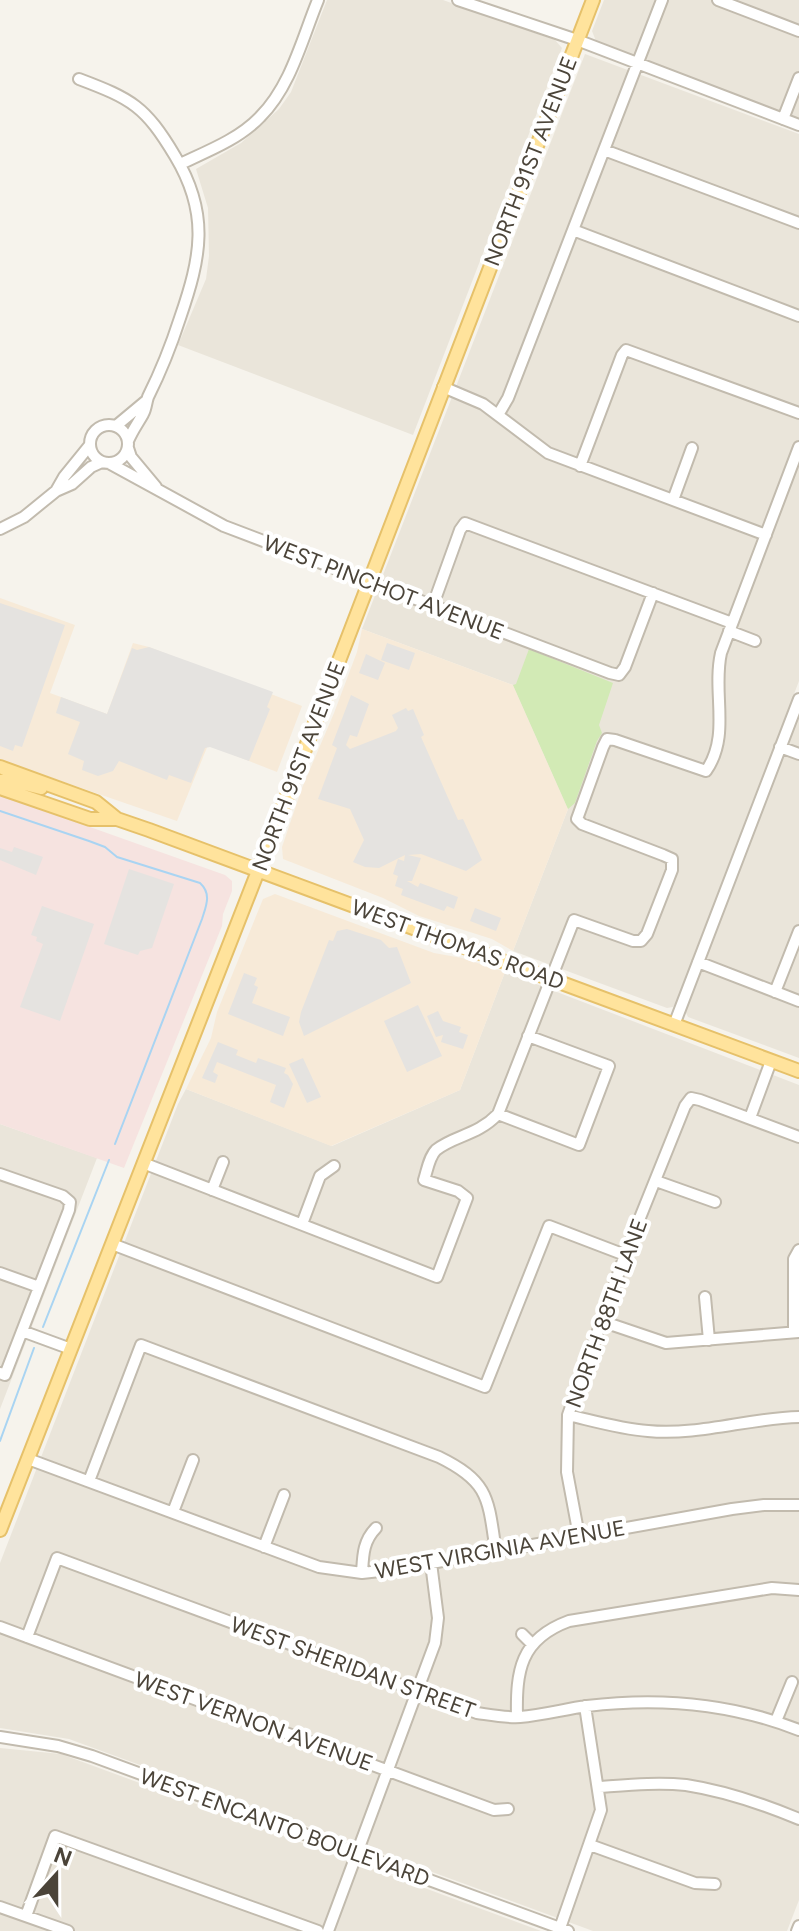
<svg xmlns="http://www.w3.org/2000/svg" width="799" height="1931" font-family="Figtree,sans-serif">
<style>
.residential{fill:#eae5da}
.commercial{fill:#f7ead8}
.medical{fill:#f6e3e0}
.green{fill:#d2eab5}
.parking{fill:#e5e3e0}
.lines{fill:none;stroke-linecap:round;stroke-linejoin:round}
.stream{stroke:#a9d4f2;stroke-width:2}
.minor-casing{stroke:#c2bbae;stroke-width:14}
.major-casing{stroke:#e6c16a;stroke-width:16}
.minor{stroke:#fff;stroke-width:10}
.major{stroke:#ffe39c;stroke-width:12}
.labels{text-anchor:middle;stroke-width:8;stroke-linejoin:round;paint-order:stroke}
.street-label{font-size:22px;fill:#4b4439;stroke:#fff}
</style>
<rect width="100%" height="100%" fill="#f6f3ec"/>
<path class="residential" d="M 327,0 L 443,0 L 555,40 L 562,48 L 413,435 L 178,345 L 206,279 L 209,256 L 208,208 L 196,169 L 241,143 L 279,109 L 291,92 Z
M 604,0 L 799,0 L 799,118 L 596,41 L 592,31 Z
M 585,54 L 799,134 L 799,681 L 676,1002 L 673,1007 L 667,1008 L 513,951 L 568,809 L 513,685 L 362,629 Z
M 799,712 L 799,1058 L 688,1017 L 684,1009 Z
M 505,972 L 799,1085 L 799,1900 L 787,1931 L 593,1931 L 69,1739 L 0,1728 L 0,1563 L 178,1104 L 186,1089 L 332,1146 L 460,1090 Z
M 0,1124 L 97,1158 L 0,1409 Z
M 0,1748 L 61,1754 L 541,1931 L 0,1931 Z"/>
<path class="commercial" d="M 0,598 L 75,625 L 50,693 L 107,714 L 133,643 L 149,647 L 302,706 L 277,772 L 208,745 L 177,821 L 0,760 Z
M 362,629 L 513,685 L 568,809 L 513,951 L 492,939 L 419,916 L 383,898 L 283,859 L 282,847 L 302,788 L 334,713 L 357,652 Z
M 275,894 L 434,953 L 462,958 L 505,972 L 460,1090 L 331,1146 L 186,1089 L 211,1038 L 217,1012 L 263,899 Z"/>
<path class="medical" d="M 0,795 L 225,875 L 232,881 L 232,891 L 223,914 L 222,926 L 124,1168 L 0,1124 Z"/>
<path class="green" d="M 529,649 L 613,683 L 599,725 L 602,733 L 597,741 L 575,803 L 568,809 L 513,685 L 516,684 Z"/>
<path class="parking" d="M 0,603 L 65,625 L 22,747 L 15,745 L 13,751 L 0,746 Z
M 387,643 L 415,653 L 409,670 L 381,660 Z
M 149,647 L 273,692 L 267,707 L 270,709 L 249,761 L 210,747 L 205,748 L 191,783 L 169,775 L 167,780 L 119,761 L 113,771 L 98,776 L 82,770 L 84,761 L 68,754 L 80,722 L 56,713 L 61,697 L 107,714 L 132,648 L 137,650 Z
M 366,654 L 385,663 L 378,680 L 359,673 Z
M 351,695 L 369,704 L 357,737 L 350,735 L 346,745 L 350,749 L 396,731 L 398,728 L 392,715 L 406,708 L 408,711 L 413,709 L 424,735 L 421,737 L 445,791 L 458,820 L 463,819 L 482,860 L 466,871 L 421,854 L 408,855 L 421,858 L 412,881 L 407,881 L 418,887 L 420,883 L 458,897 L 454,909 L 447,906 L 444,911 L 401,895 L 403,889 L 395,886 L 398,876 L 393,874 L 398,859 L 404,861 L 405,855 L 379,868 L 365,867 L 353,862 L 364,840 L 350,809 L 318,799 L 337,748 L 332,745 Z
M 14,847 L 43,857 L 36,875 L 0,860 L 0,848 L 12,852 Z
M 129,869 L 174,884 L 152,948 L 140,951 L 138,955 L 104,944 Z
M 42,906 L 94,924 L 60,1021 L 20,1007 L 43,944 L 36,941 L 37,937 L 31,935 Z
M 475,908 L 501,918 L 496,931 L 470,921 Z
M 347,929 L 381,940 L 389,948 L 397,947 L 411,983 L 304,1036 L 299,1022 L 301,1012 L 329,940 L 333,941 L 337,931 Z
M 244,973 L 257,978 L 254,985 L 258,987 L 252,1003 L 290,1017 L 283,1036 L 228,1014 Z
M 418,1005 L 442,1056 L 407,1072 L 384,1021 Z
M 438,1011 L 443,1021 L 461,1027 L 459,1032 L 468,1035 L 463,1049 L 441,1042 L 443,1035 L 436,1037 L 427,1016 Z
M 218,1042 L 238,1050 L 236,1055 L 256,1063 L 258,1058 L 286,1068 L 284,1073 L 288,1075 L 293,1084 L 284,1108 L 270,1102 L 276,1085 L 217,1062 L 213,1072 L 218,1075 L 215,1083 L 202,1078 Z
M 303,1058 L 321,1097 L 307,1103 L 289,1064 Z"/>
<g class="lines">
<path class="stream" d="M 0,811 L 89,841 L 105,847 L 117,857 L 200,883 C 212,894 206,906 202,919 L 115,1144
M 43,1327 L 109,1160
M 0,1441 L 34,1348"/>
<g class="minor-casing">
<path id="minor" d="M 458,0 L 577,40 L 799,125
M 718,0 L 799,31
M 79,79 C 132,99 145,106 175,156 C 210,214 201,257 180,318 C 171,346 161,371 148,397 C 146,403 146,409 143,414 C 138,423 132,431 128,441
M 783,119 L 799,78
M 604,150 L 799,223
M 180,164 C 208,151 239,139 260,117 C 291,86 302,39 318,0
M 573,230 L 799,316
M 443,387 L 483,404 L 548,453 L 766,535
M 498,415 L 508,398 L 662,0
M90 444a19 19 0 1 1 38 0a19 19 0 1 1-38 0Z
M 116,426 L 146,401
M 128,448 L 131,457 L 156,487
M 109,463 L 224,526 L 610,673 L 619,675 L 625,667 L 653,593
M 580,466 L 622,355 L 626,350 L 799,413
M 56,491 L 64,477 L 90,445
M 673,500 L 692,448
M 0,529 L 24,517 L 56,491 L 72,484 L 91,467 L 102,462
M 433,605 L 460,530 L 465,523 L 732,623
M 729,631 L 755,641
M 780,747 L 799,754
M 698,962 L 799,1001
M 775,992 L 799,931
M 674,1025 L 799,699
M 498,1114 L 579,1145 L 609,1066 L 528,1036
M 750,1118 L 771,1061
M 143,1163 L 437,1277 L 467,1198 L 458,1191 L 424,1180 C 427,1171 429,1157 436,1150 C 455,1135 477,1136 498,1114 L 574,920 L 633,941 L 641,941 L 647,934 L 672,870 L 672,859 L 663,855 L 582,824 L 577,819 L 603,747 L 607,739 L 615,740 L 706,771 C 731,735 712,693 721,653 L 799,447
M 0,1174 L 63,1196 L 70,1202 L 69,1210 L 5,1375 L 0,1373
M 656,1181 L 715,1202
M 212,1190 L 223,1162
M 302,1224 L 320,1176 L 334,1166
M 112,1244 L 485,1387 L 549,1226 L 625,1255
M 0,1273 L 39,1287
M 705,1297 L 709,1340
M 601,1321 L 666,1343 L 799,1332
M 22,1331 L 71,1349
M 794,1331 L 794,1259 L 799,1250
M 568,1415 C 594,1421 621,1429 648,1431 C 698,1436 749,1418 799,1417
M 28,1459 L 319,1567 L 362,1573 L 398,1569 L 732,1509 L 764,1505 L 799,1505
M 89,1481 L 141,1345 L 439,1457 C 490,1482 488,1499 496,1552
M 173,1512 L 193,1460
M 579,1536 L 567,1472 L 568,1415 L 625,1255 L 685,1106 L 691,1098 L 700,1100 L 799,1137
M 264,1547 L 284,1495
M 362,1573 C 363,1556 363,1541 376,1528
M 0,1627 L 494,1810 L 508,1809
M 522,1634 L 532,1644
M 27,1637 L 57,1558 L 477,1713 C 491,1715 506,1718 520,1717 C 543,1715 565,1709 587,1706 C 660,1697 730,1703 799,1730
M 517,1717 C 516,1671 520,1639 569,1621 L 772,1588 L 799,1590
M 776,1721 L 792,1682
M 0,1737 L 58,1746 L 92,1756 L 568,1931
M 599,1787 C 627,1785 657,1782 686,1785 C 725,1791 763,1804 799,1819
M 590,1845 L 695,1883 L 715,1884
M 0,1907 L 68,1931
M 26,1916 L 55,1836 L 318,1931
M 560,1928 L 601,1810 L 585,1706
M 328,1931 L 435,1643 L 438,1618 L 431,1563
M 797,1931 L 799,1926"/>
</g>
<g class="major-casing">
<path id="major" d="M 0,767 L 96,802 L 117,819
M 0,781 L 9,780 L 41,788
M 0,788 L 90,819 L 117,819 L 149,830 L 799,1071
M 0,1530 L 267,848 L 593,0"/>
</g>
<use href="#minor" class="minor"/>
<use href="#major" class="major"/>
</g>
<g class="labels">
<g class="street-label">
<text transform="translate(530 161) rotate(-69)" y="8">NORTH 91ST AVENUE</text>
<text transform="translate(384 587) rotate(21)" y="8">WEST PINCHOT AVENUE</text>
<text transform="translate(298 766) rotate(-69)" y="8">NORTH 91ST AVENUE</text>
<text transform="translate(458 944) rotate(20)" y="8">WEST THOMAS ROAD</text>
<text transform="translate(606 1313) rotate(-70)" y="8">NORTH 88TH LANE</text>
<text transform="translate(500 1549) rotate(-10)" y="8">WEST VIRGINIA AVENUE</text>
<text transform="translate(353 1667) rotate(20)" y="8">WEST SHERIDAN STREET</text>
<text transform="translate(254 1721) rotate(20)" y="8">WEST VERNON AVENUE</text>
<text transform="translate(285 1827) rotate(20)" y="8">WEST ENCANTO BOULEVARD</text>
</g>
</g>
<g transform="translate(56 1875) rotate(21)" stroke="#ffffff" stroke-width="6" paint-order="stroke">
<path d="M0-6L14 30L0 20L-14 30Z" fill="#4b4439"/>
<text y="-12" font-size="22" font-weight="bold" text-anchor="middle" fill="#4b4439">N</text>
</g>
</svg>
